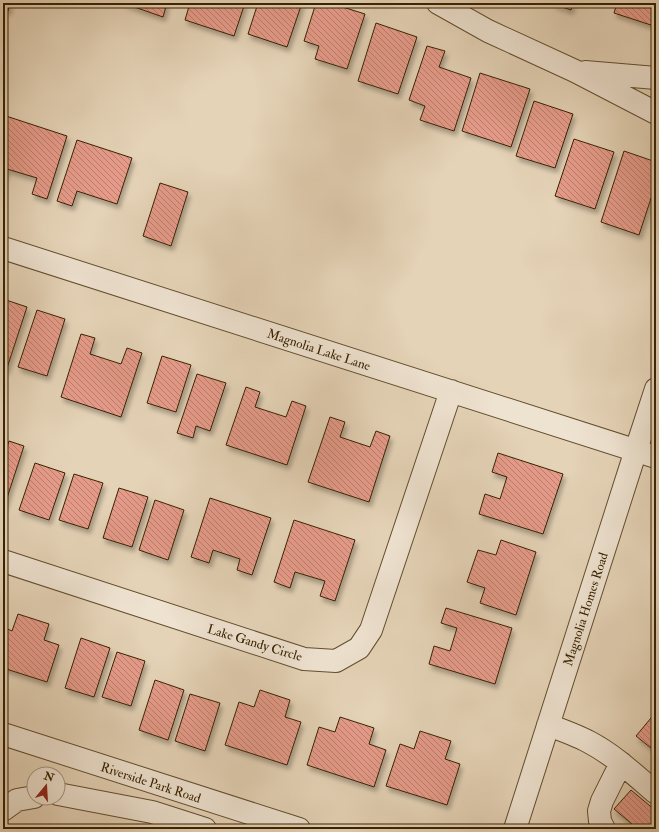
<svg xmlns="http://www.w3.org/2000/svg" width="659" height="832" font-family="'IM FELL Double Pica',serif">
<style>
.building{fill:url(#building-back-hatch);stroke:#382200;filter:url(#shadow)}
.lines{fill:none;stroke-linecap:round;stroke-linejoin:round}
.minor-casing{stroke:#634e2e;stroke-width:24}
.minor{stroke:#eee2d0;stroke-width:22}
.labels{text-anchor:middle;stroke-width:4;stroke-linejoin:round;paint-order:stroke}
.street-label{font-size:13px;fill:#382200;stroke:#eee2d0}
</style>
<defs>
<pattern id="building-back-hatch" width="6" height="6" patternUnits="userSpaceOnUse"><rect width="6" height="6" fill="#e69b8a"/><path d="M-1 5l2 2M0 0l6 6M5-1l2 2" fill="none" stroke="#bb7e6e"/></pattern>
<filter id="shadow"><feDropShadow dx="2.5" dy="4.5" stdDeviation="2" flood-color="#0004"/></filter>
</defs>
<rect width="100%" height="100%" fill="#e5d3b7"/>
<filter id="stains"><feTurbulence type="fractalNoise" baseFrequency=".005" numOctaves="4"/><feColorMatrix values="0 0 0 0 .2 0 0 0 0 .09 0 0 0 0 .02 0 0 0 .5 -.17"/></filter>
<radialGradient id="worn" r=".72"><stop offset=".6" stop-color="#630" stop-opacity="0"/><stop offset="1" stop-color="#630" stop-opacity=".3"/></radialGradient>
<path class="building" d="M 3,3 L 10,3 L 8,11 L 3,9 Z
M 123,3 L 167,3 L 163,17 Z
M 190,3 L 245,3 L 234,36 L 185,20 Z
M 258,3 L 302,3 L 287,47 L 248,34 Z
M 316,3 L 330,3 L 365,14 L 347,69 L 315,59 L 319,46 L 304,41 Z
M 554,3 L 573,3 L 571,10 L 553,4 Z
M 617,3 L 656,3 L 656,19 L 654,26 L 614,13 Z
M 376,23 L 417,37 L 398,94 L 358,81 Z
M 427,46 L 445,51 L 439,67 L 471,78 L 454,131 L 420,120 L 425,106 L 409,100 Z
M 480,73 L 530,89 L 511,147 L 462,131 Z
M 534,101 L 573,114 L 555,168 L 516,156 Z
M 6,116 L 67,136 L 47,199 L 32,194 L 37,178 L 7,169 L 3,181 L 3,125 Z
M 574,139 L 614,152 L 595,209 L 555,196 Z
M 77,140 L 132,158 L 117,204 L 77,191 L 72,206 L 57,201 Z
M 624,151 L 656,162 L 656,183 L 639,235 L 601,222 Z
M 160,183 L 188,192 L 171,246 L 143,236 Z
M 3,299 L 27,307 L 6,371 L 3,370 Z
M 37,310 L 65,319 L 47,376 L 18,367 Z
M 81,334 L 95,338 L 90,354 L 121,364 L 127,348 L 142,353 L 121,417 L 61,397 Z
M 162,356 L 191,365 L 176,412 L 147,403 Z
M 197,374 L 226,383 L 210,431 L 196,426 L 193,438 L 177,433 Z
M 246,387 L 260,392 L 255,407 L 286,417 L 292,401 L 306,406 L 287,465 L 226,445 Z
M 330,417 L 345,422 L 340,437 L 370,447 L 376,431 L 390,436 L 369,502 L 308,482 Z
M 9,441 L 24,446 L 4,507 L 3,507 L 3,453 L 5,454 Z
M 498,453 L 563,474 L 543,534 L 479,514 L 485,494 L 500,499 L 507,477 L 492,472 Z
M 35,463 L 65,473 L 49,520 L 19,510 Z
M 74,474 L 103,483 L 88,529 L 59,520 Z
M 119,488 L 148,497 L 132,547 L 103,538 Z
M 210,498 L 271,518 L 252,575 L 237,570 L 240,559 L 213,550 L 209,563 L 191,557 Z
M 155,500 L 184,510 L 168,560 L 139,550 Z
M 294,520 L 355,540 L 335,601 L 320,596 L 325,581 L 295,572 L 290,588 L 274,582 Z
M 501,540 L 536,552 L 516,615 L 480,603 L 485,588 L 467,582 L 478,550 L 496,555 Z
M 446,608 L 512,628 L 495,684 L 429,664 L 434,646 L 450,651 L 457,628 L 441,623 Z
M 18,614 L 49,624 L 44,640 L 59,645 L 47,682 L 3,668 L 3,627 L 12,631 Z
M 81,638 L 110,648 L 94,697 L 65,688 Z
M 117,652 L 145,661 L 131,706 L 102,697 Z
M 155,680 L 184,690 L 168,740 L 139,730 Z
M 260,690 L 290,700 L 285,717 L 301,722 L 287,765 L 225,745 L 239,702 L 254,707 Z
M 190,694 L 220,703 L 205,751 L 175,741 Z
M 656,712 L 656,752 L 636,736 Z
M 340,717 L 374,728 L 369,744 L 386,750 L 374,787 L 307,765 L 319,727 L 335,732 Z
M 420,731 L 451,741 L 445,759 L 460,764 L 447,805 L 386,786 L 400,744 L 414,749 Z
M 631,790 L 656,811 L 656,829 L 638,829 L 614,809 Z"/>
<g class="lines">
<g class="minor-casing">
<path id="minor" d="M 438,3 L 488,31 L 575,71 L 656,113
M 585,72 L 656,78
M 3,248 L 656,457
M 3,561 L 304,659 L 336,661 L 359,648 L 371,630 L 451,391
M 548,725 C 562,730 576,735 589,742 C 614,755 635,775 656,793
M 3,734 L 299,829
M 58,794 L 152,812 L 205,829
M 3,810 L 17,800 L 34,797
M 515,829 L 636,450 L 656,389
M 604,829 L 600,821 L 599,811 L 602,801 L 621,763"/>
</g>
<use href="#minor" class="minor"/>
</g>
<g class="labels">
<g class="street-label">
<text transform="translate(319 349) rotate(18)" y="5">Magnolia Lake Lane</text>
<text transform="translate(585 609) rotate(-72)" y="5">Magnolia Homes Road</text>
<text transform="translate(255 642) rotate(17)" y="5">Lake Gandy Circle</text>
<text transform="translate(151 782) rotate(18)" y="5">Riverside Park Road</text>
</g>
</g>
<rect width="659" height="832" fill="none" stroke="#e5d3b7" stroke-width="16"/>
<rect x="4" y="4" width="651" height="824" fill="none" stroke="#382200" stroke-width="2"/>
<rect x="8" y="8" width="643" height="816" fill="none" stroke="#382200"/>
<g transform="translate(46 786) rotate(18)"><circle r="19" fill="#eee2d0" stroke="#a5957d"/>
<path d="M0-3L7 15L0 10L-7 15Z" fill="#8f2418"/>
<text y="-6" font-size="11" font-weight="bold" text-anchor="middle" fill="#382200">N</text>
</g>
<rect width="100%" height="100%" filter="url(#stains)"/>
<rect width="100%" height="100%" fill="url(#worn)"/>
</svg>
